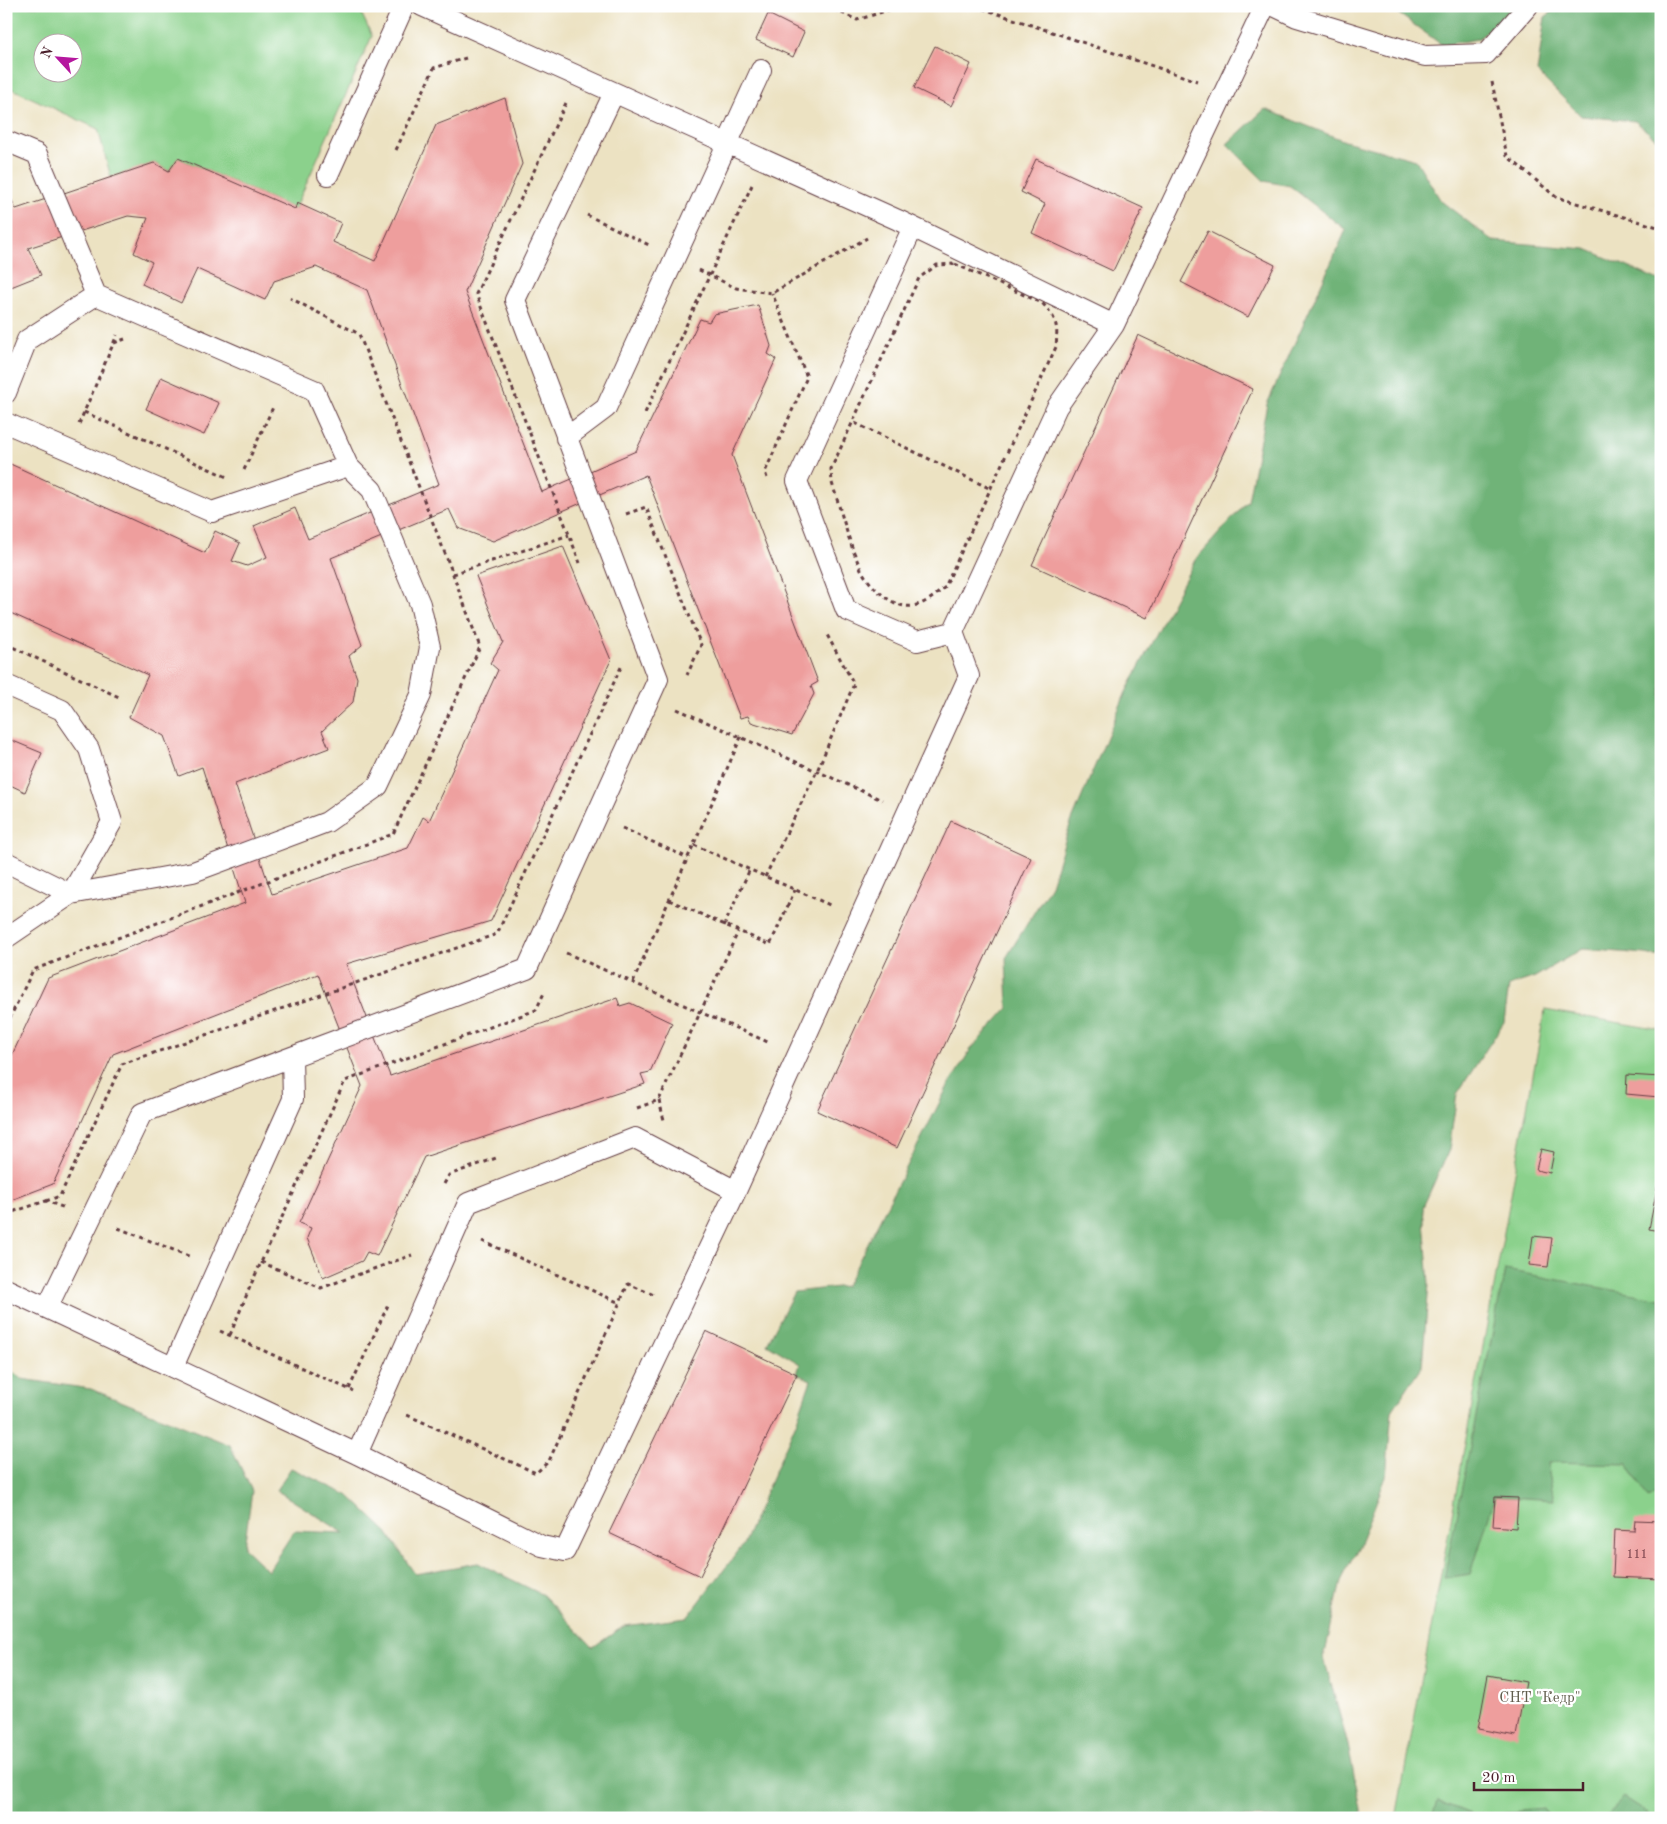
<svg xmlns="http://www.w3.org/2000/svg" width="1667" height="1824" font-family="'Old Standard TT',serif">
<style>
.green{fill:#8bd18c;stroke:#6a785c;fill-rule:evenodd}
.forest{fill:#70b378;stroke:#5d6952}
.building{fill:#ee9e9d}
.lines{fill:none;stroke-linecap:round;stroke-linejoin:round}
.service-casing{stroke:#623c42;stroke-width:22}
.path{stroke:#623c42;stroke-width:3;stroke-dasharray:4 4;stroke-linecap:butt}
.service{stroke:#fff;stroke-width:20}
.labels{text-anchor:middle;stroke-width:4.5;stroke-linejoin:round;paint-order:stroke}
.number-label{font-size:12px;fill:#733f48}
.park-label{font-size:15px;fill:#615d4d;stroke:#fff}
</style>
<rect width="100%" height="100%" fill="#fff"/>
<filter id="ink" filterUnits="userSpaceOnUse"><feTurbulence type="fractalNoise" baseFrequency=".02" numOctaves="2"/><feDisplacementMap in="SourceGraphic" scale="10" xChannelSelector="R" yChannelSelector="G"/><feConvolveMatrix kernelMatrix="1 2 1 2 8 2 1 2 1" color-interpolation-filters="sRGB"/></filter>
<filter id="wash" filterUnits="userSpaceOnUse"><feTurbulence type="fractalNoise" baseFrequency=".0096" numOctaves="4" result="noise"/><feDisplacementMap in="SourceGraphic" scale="20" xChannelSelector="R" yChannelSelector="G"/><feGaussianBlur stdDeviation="1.12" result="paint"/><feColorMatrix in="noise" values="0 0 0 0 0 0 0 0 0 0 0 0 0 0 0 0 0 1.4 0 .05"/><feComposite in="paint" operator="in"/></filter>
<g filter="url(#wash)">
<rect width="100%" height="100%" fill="#ece2c2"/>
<path class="green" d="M 6,6 L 358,6 L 372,36 L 295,209 L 178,158 L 169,171 L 154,163 L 111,178 L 98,129 L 6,86 ZM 42,42 L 72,42 L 72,72 L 42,72 Z
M 1545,1010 L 1661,1030 L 1661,1818 L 1396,1818 Z"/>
<path class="forest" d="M 1388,6 L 1514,6 L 1511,13 L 1478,39 L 1442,45 Z
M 1560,6 L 1661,6 L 1661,143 L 1635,121 L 1581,116 L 1537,72 L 1545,17 Z
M 1265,109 L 1345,141 L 1416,160 L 1441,201 L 1493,241 L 1586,249 L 1661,281 L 1661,957 L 1645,954 L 1582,949 L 1535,977 L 1509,986 L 1504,1022 L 1457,1094 L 1449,1150 L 1423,1207 L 1429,1284 L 1422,1366 L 1392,1411 L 1386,1477 L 1359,1546 L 1341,1581 L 1324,1658 L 1348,1745 L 1363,1818 L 6,1818 L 6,1367 L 22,1379 L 91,1389 L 230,1445 L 252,1491 L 244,1548 L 268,1571 L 294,1531 L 344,1533 L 276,1490 L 291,1468 L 348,1495 L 387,1532 L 415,1574 L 478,1563 L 543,1595 L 593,1647 L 624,1626 L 687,1618 L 743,1545 L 796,1423 L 811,1380 L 797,1374 L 800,1364 L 767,1344 L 794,1292 L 846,1286 L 947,1088 L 971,1049 L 1008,1008 L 1006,958 L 1051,885 L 1070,825 L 1126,692 L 1195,560 L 1248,501 L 1267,404 L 1346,230 L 1290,186 L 1264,181 L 1227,144 Z
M 1505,1270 L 1661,1299 L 1661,1490 L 1648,1498 L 1627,1464 L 1547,1462 L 1554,1500 L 1495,1496 L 1471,1574 L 1444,1578 Z
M 1624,1798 L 1650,1815 L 1650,1818 L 1603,1818 Z
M 1438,1801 L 1473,1815 L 1544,1809 L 1551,1818 L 1432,1818 Z"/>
<g id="blocks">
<path class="building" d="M 768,14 L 804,32 L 793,57 L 756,40 Z
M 935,46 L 971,64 L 951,106 L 914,88 Z
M 505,98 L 522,164 L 465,292 L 542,492 L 636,451 L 700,319 L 709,322 L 714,314 L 758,305 L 771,346 L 768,354 L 776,359 L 732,455 L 818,682 L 811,686 L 814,694 L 792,735 L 751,722 L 748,716 L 740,718 L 646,475 L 493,541 L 458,528 L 449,509 L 331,558 L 362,645 L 349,656 L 357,678 L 353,702 L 322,731 L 329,748 L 235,784 L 272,894 L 408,848 L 423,817 L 429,821 L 498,670 L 490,663 L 503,642 L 476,576 L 563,546 L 611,660 L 491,921 L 346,964 L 390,1076 L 617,998 L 620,1006 L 630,1003 L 672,1023 L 650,1072 L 641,1074 L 645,1084 L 424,1157 L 377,1256 L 367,1252 L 362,1261 L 323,1278 L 307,1238 L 311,1228 L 299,1223 L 362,1086 L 318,974 L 113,1054 L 53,1184 L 6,1202 L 6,1068 L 48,978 L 245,903 L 202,767 L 179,776 L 164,736 L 129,717 L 148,675 L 6,611 L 6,462 L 205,553 L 215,531 L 240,543 L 232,561 L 247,566 L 267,557 L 254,526 L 295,508 L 308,539 L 439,484 L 367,290 L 316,267 L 274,281 L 265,300 L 197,269 L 181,303 L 142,284 L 152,262 L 134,253 L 148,218 L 128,216 L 28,248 L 41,275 L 6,289 L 6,188 L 16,209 L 154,163 L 169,171 L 178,158 L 295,209 L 297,203 L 341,223 L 333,242 L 375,261 L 436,125 Z
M 1036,159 L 1143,208 L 1113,271 L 1032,233 L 1045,204 L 1021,192 Z
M 1208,231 L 1275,265 L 1248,317 L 1181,282 Z
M 1138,335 L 1253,389 L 1147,618 L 1032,565 Z
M 161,377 L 219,403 L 204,435 L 146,409 Z
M 6,738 L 42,753 L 25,792 L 6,783 Z
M 951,821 L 1031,858 L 897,1148 L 817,1111 Z
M 1627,1075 L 1661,1077 L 1659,1097 L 1626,1094 Z
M 1541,1149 L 1554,1152 L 1550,1173 L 1536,1170 Z
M 1660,1173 L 1661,1173 L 1661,1231 L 1649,1229 Z
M 1533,1236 L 1552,1238 L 1548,1267 L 1529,1265 Z
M 706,1331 L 797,1374 L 700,1576 L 609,1533 Z
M 1495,1497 L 1518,1498 L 1516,1528 L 1493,1526 Z
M 1635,1520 L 1661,1521 L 1661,1579 L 1613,1577 L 1615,1530 L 1634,1531 Z
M 1488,1675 L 1526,1682 L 1516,1736 L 1478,1729 Z"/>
</g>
</g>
<g filter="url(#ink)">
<use href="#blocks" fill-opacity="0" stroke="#623c42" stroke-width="1"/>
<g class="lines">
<g class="service-casing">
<path id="service" d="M 422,6 L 898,220 L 1114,325 L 1265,6
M 1274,6 L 1297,17 L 1425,56 L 1486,54 L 1528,6
M 6,141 L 37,154 L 96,295 L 314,390 L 348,466 L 372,490 L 420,604 L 430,647 L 421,695 L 378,786 L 327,822 L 193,872 L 71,894 L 6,938
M 328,175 L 404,6
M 913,227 L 797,481 L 846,610 L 917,641 L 953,632
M 6,393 L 27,340 L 96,295
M 6,423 L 212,512 L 348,466
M 566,438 L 606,408 L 761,70
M 6,685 L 62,710 L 89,749 L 112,822 L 71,894
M 6,862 L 71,894
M 6,1289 L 357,1454 L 542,1546 L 565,1551 L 736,1191 L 969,676 L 953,632 L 1057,407 L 1114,325
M 47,1308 L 142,1113 L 527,969 L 658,679 L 515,300 L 614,93
M 173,1367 L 293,1099 L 292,1057
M 357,1454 L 468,1203 L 635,1138 L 736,1191"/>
</g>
<path class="path" d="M 827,6 L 857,20 L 901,6
M 975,6 L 1197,81
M 1492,82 L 1507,156 L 1556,197 L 1661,228
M 566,103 L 476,294 L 580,563
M 396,150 L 434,68 L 466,58
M 587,215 L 649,245
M 955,264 L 1042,303 C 1057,318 1058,326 1056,347 L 945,587 C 934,597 920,608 905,606 C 888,604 866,582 860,567 C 848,540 841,511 832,483 L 831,469 L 919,278 L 937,265 Z
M 699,270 L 736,288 L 772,293 L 867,238
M 114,343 L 125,339
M 84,412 L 227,477
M 645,413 L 752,185
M 855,423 L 989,488
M 79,424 L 117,335
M 244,470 L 274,405
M 767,478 L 765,472 L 807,377 L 772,293
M 626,514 L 646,507 L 701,645 L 687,675
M 453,574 L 569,535
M 6,644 L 121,698
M 677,709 L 882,800
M 622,828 L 688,858
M 694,845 L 832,906
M 765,877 L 817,771 L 854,684 L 826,633
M 669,900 L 770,945 L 795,890
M 724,926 L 750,869
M 566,953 L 770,1043
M 633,982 L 741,737
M 6,1026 L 33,970 L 393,834 L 480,647 L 453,574 L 359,334 L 290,298
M 659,1100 L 664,1120
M 637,1108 L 659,1100 L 738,932
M 444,1184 L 449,1175 L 499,1157
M 46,1201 L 60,1196 L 122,1064 L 497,934 L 622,665
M 6,1214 L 46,1201 L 65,1208
M 118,1228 L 191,1257
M 482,1241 L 620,1303
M 261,1262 L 321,1288 L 412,1255
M 220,1331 L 353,1391
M 230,1335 L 252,1282 L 345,1081 L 536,1010 L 544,993
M 349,1389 L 389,1303
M 407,1415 L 536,1473 L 549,1461 L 628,1284 L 654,1295"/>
<use href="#service" class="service"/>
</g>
</g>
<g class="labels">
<g class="number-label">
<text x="1637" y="1558">111</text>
</g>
<g class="park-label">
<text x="1540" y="1702">СНТ "Кедр"</text>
</g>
</g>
<rect width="1667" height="1824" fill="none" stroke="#fff" stroke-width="25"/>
<g transform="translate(58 58) rotate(296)"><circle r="24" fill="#ffffff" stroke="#b7a5aa"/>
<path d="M0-4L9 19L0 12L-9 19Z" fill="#b5179e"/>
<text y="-8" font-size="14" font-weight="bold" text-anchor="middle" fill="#4a1f2b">N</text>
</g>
<path d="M1474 1782v8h109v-8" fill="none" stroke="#4a1f2b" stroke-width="2.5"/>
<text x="1482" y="1782" font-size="15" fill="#4a1f2b" stroke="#ffffff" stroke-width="4" paint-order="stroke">20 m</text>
</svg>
